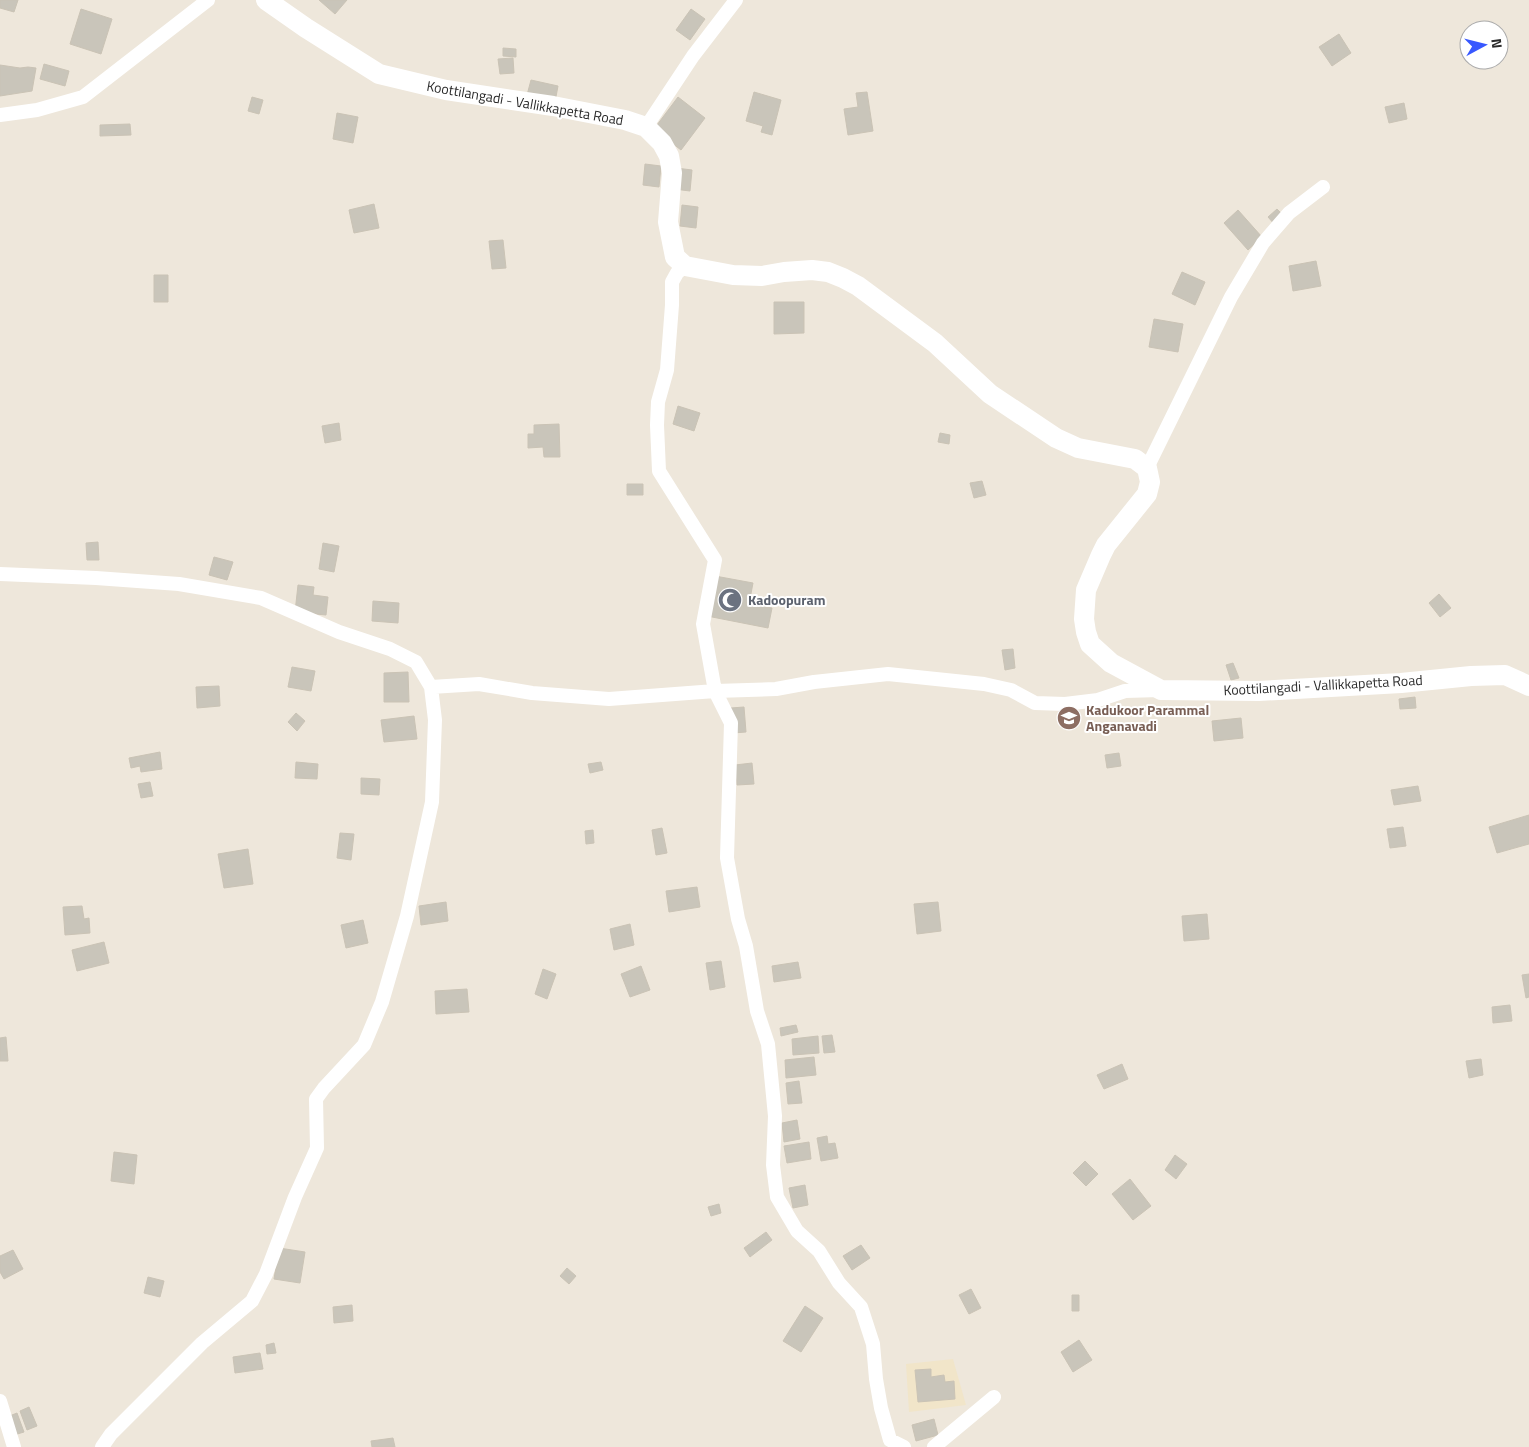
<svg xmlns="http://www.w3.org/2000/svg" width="1529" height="1447" font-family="'Titillium Web',sans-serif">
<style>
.education{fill:#f1e5c9}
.building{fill:#c9c5ba;stroke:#cac3b5}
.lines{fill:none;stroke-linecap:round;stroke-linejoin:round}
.minor{stroke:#fff;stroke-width:14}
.secondary{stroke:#fff;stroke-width:20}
.labels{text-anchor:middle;stroke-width:4;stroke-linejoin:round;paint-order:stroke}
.street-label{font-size:14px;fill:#2b2b2b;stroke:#fff}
.worship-label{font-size:14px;font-weight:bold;fill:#5b616d;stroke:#fff;text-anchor:start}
.education-label{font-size:14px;font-weight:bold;fill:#785e54;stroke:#fff;text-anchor:start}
</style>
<rect width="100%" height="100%" fill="#eee7db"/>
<path class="education" d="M 953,1359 L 966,1405 L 909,1412 L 906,1364 Z"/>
<path class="building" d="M 0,0 L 18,0 L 14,12 L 0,8 Z
M 319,0 L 347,0 L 335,14 Z
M 81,9 L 112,19 L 101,54 L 70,44 Z
M 691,9 L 705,19 L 690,40 L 676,30 Z
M 1339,34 L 1351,53 L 1332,66 L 1319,47 Z
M 503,48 L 516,49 L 516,57 L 503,56 Z
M 513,58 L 514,73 L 500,74 L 498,59 Z
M 44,64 L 69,71 L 65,86 L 40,79 Z
M 0,65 L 20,68 L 28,67 L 36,68 L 32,91 L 0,96 Z
M 531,80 L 558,86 L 555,102 L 527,95 Z
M 754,92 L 781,100 L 772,135 L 761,132 L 763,126 L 746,121 Z
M 867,92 L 873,131 L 848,135 L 844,109 L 858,107 L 856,93 Z
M 252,97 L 263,100 L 259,114 L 248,111 Z
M 678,97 L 705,118 L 681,150 L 654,129 Z
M 1404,103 L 1407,119 L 1389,123 L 1385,107 Z
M 337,113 L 358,117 L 353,143 L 333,139 Z
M 130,124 L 131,135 L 100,136 L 100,125 Z
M 645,164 L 661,166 L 659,187 L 643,185 Z
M 676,168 L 692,170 L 690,191 L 674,189 Z
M 374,204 L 379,228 L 354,233 L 349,210 Z
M 682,205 L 698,207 L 696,228 L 680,226 Z
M 1277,209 L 1284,216 L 1275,225 L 1268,217 Z
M 1238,210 L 1262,237 L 1248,250 L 1224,223 Z
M 503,240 L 506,268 L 492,269 L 489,241 Z
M 1316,261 L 1321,286 L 1293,291 L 1289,266 Z
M 1182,272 L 1205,282 L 1195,305 L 1172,294 Z
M 154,275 L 168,275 L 168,302 L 154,302 Z
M 774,302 L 804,302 L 804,333 L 774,334 Z
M 1154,319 L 1183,324 L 1178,352 L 1149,347 Z
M 678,406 L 700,413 L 694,431 L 673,424 Z
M 339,423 L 341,440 L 325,443 L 322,426 Z
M 559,424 L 560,457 L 544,457 L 543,447 L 528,448 L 528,434 L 534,434 L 534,425 Z
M 940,433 L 950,435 L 949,444 L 938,442 Z
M 982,481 L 986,495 L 974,498 L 970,483 Z
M 627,484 L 643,484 L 643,495 L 627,495 Z
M 98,542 L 99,560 L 87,560 L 86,543 Z
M 323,543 L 339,546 L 334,572 L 319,569 Z
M 214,557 L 233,562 L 227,580 L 209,575 Z
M 715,576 L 753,583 L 749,604 L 772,608 L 768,628 L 707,616 Z
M 298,585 L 314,587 L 313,595 L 328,597 L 326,615 L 295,612 Z
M 1439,594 L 1451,608 L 1440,617 L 1429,603 Z
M 373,601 L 399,603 L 398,623 L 372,621 Z
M 1013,649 L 1015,668 L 1005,670 L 1002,650 Z
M 1233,663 L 1239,678 L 1231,680 L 1226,665 Z
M 292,667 L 315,671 L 311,691 L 288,687 Z
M 408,672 L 409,702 L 384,702 L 384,673 Z
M 219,686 L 220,706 L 197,708 L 196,687 Z
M 1415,697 L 1416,708 L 1400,709 L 1399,699 Z
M 744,707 L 746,732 L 733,733 L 731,708 Z
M 296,713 L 305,721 L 297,731 L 288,722 Z
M 414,716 L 417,739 L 384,742 L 381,720 Z
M 1241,718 L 1243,738 L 1214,741 L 1212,721 Z
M 160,752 L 162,769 L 141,772 L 140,766 L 131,768 L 129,758 Z
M 1119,753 L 1121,766 L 1107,768 L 1105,755 Z
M 296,762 L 318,764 L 317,779 L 295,778 Z
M 601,762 L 603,770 L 590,773 L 588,764 Z
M 752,763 L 754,784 L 737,785 L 735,765 Z
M 361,778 L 380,779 L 379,795 L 361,794 Z
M 150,782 L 153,796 L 141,798 L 138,784 Z
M 1418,786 L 1421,801 L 1394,805 L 1391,790 Z
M 1529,815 L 1529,844 L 1497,853 L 1489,827 Z
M 1403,827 L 1406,846 L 1390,848 L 1387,829 Z
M 662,828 L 667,853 L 656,855 L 652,830 Z
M 593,830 L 594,843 L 586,844 L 585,831 Z
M 340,833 L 354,834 L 351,860 L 337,858 Z
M 248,849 L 253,884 L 224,888 L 218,854 Z
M 697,887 L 700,907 L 669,912 L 666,891 Z
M 446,902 L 448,921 L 421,925 L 419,906 Z
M 938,902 L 941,931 L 917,934 L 914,904 Z
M 82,906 L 84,919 L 89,918 L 90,933 L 65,935 L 63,907 Z
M 1207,914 L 1209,939 L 1184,941 L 1182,916 Z
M 363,920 L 368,943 L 346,948 L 341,925 Z
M 630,924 L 634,945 L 614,950 L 610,929 Z
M 104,942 L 109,963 L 77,971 L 72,950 Z
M 721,961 L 725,987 L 710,990 L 706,963 Z
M 798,962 L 801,978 L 774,982 L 772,966 Z
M 641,966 L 650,990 L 630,997 L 621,974 Z
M 543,969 L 556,974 L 547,999 L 535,994 Z
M 1529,974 L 1529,997 L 1526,998 L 1522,975 Z
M 467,989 L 469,1012 L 436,1014 L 435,991 Z
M 1510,1005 L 1512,1021 L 1493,1023 L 1492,1007 Z
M 796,1025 L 798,1032 L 781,1036 L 780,1028 Z
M 832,1035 L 835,1052 L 824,1053 L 822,1036 Z
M 818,1036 L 819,1053 L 793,1055 L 792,1039 Z
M 6,1037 L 8,1061 L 0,1061 L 0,1038 Z
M 814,1057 L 816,1075 L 786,1078 L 785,1060 Z
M 1481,1059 L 1483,1075 L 1469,1078 L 1466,1061 Z
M 1122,1064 L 1128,1079 L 1104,1089 L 1097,1075 Z
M 799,1081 L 802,1103 L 788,1104 L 786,1083 Z
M 797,1120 L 800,1139 L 784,1142 L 782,1123 Z
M 827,1136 L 828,1144 L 835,1143 L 838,1158 L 821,1161 L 817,1138 Z
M 809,1142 L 811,1159 L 787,1163 L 784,1146 Z
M 114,1152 L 137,1155 L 134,1184 L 111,1181 Z
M 1175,1155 L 1187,1164 L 1176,1179 L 1165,1170 Z
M 1085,1161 L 1098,1174 L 1086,1186 L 1073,1173 Z
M 1130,1179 L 1151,1206 L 1133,1220 L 1112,1194 Z
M 805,1185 L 808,1205 L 793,1208 L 789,1188 Z
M 719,1204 L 721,1213 L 711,1216 L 708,1207 Z
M 766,1232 L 772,1240 L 750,1257 L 744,1248 Z
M 861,1245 L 870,1258 L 852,1270 L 843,1256 Z
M 279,1248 L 305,1252 L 300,1283 L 274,1279 Z
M 13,1250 L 23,1269 L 4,1279 L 0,1272 L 0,1256 Z
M 567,1268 L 576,1276 L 569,1284 L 560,1276 Z
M 148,1277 L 164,1281 L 160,1297 L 144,1293 Z
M 971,1289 L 981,1308 L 969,1314 L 959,1295 Z
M 1072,1295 L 1079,1295 L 1079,1311 L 1072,1311 Z
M 352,1305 L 353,1321 L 334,1323 L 333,1307 Z
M 805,1306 L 823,1318 L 801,1352 L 783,1341 Z
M 1079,1340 L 1092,1360 L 1073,1372 L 1061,1352 Z
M 274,1343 L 276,1353 L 267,1354 L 266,1345 Z
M 260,1353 L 263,1369 L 235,1373 L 233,1357 Z
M 931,1369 L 931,1377 L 944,1375 L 945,1382 L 954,1381 L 955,1399 L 918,1402 L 915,1370 Z
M 29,1407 L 37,1426 L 27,1430 L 20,1411 Z
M 17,1413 L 24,1432 L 14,1435 L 7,1417 Z
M 934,1419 L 938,1435 L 916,1441 L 912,1425 Z
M 393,1438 L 395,1447 L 372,1447 L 371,1441 Z"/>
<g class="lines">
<path class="minor" d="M 0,115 L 37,110 L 83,97 L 208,0
M 646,127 L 693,56 L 736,0
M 1147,468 L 1231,297 L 1263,243 L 1289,213 L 1323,187
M 0,574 L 96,578 L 179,584 L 261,598 L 339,632 L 390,649 L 416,662 L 431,687 L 435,720 L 432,802 L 407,916 L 382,1002 L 364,1045 L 324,1088 L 316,1099 L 317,1148 L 295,1197 L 266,1274 L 252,1301 L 202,1343 L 111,1434 L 102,1447
M 431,687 L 479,684 L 532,693 L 609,699 L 715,691 L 703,624 L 715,560 L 659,471 L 657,425 L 658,402 L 667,370 L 672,305 L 672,282 L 677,273 L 685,266
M 0,1401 L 14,1447
M 904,1447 L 890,1440 L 881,1408 L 876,1379 L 873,1344 L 861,1307 L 839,1283 L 819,1251 L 797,1231 L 777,1197 L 773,1165 L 775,1116 L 768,1044 L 757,1011 L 746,946 L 738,919 L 727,858 L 731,723 L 715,691 L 776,689 L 814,682 L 888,674 L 984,684 L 1011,690 L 1035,703 L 1065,704 L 1098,700 L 1125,691 L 1160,690
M 934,1447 L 994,1397"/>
<path class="secondary" d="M 266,0 L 306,28 L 379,74 L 446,90 L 553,106 L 625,120 L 646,127 L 662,143 L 669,156 L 672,173 L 668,222 L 675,257 L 685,266 L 733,275 L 762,276 L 784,272 L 812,270 L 828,272 L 843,278 L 858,286 L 935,343 L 990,394 L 1056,438 L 1078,448 L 1135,459 L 1147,468 L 1150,482 L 1147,494 L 1106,545 L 1101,555 L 1086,590 L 1084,619 L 1086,632 L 1090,644 L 1111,663 L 1161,690 L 1259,691 L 1401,683 L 1471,676 L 1505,675 L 1529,686"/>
</g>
<defs>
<g id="mosque-disc" transform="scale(1.25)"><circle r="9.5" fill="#6b7280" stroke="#fff"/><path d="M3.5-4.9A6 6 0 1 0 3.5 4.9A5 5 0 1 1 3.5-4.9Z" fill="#fff"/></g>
<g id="school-disc" transform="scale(1.25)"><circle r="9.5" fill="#8d6e63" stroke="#fff"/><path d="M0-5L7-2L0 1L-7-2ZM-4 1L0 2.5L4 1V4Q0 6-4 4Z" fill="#fff"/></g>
</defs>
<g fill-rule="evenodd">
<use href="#mosque-disc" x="730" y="600"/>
<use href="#school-disc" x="1069" y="718"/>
</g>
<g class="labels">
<g class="street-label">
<text transform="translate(525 103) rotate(10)" y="5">Koottilangadi - Vallikkapetta Road</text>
<text transform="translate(1323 685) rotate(-3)" y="5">Koottilangadi - Vallikkapetta Road</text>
</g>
<g class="worship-label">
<text x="748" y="605">Kadoopuram</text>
</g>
<g class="education-label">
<text x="1086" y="715">Kadukoor Parammal<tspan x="1086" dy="16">Anganavadi</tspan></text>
</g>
</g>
<g transform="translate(1484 45) rotate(83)"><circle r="24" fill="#ffffff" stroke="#aaaaaa"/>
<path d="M0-4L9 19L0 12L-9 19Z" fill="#3858ff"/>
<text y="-8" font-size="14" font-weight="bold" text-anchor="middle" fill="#2b2b2b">N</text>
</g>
</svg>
